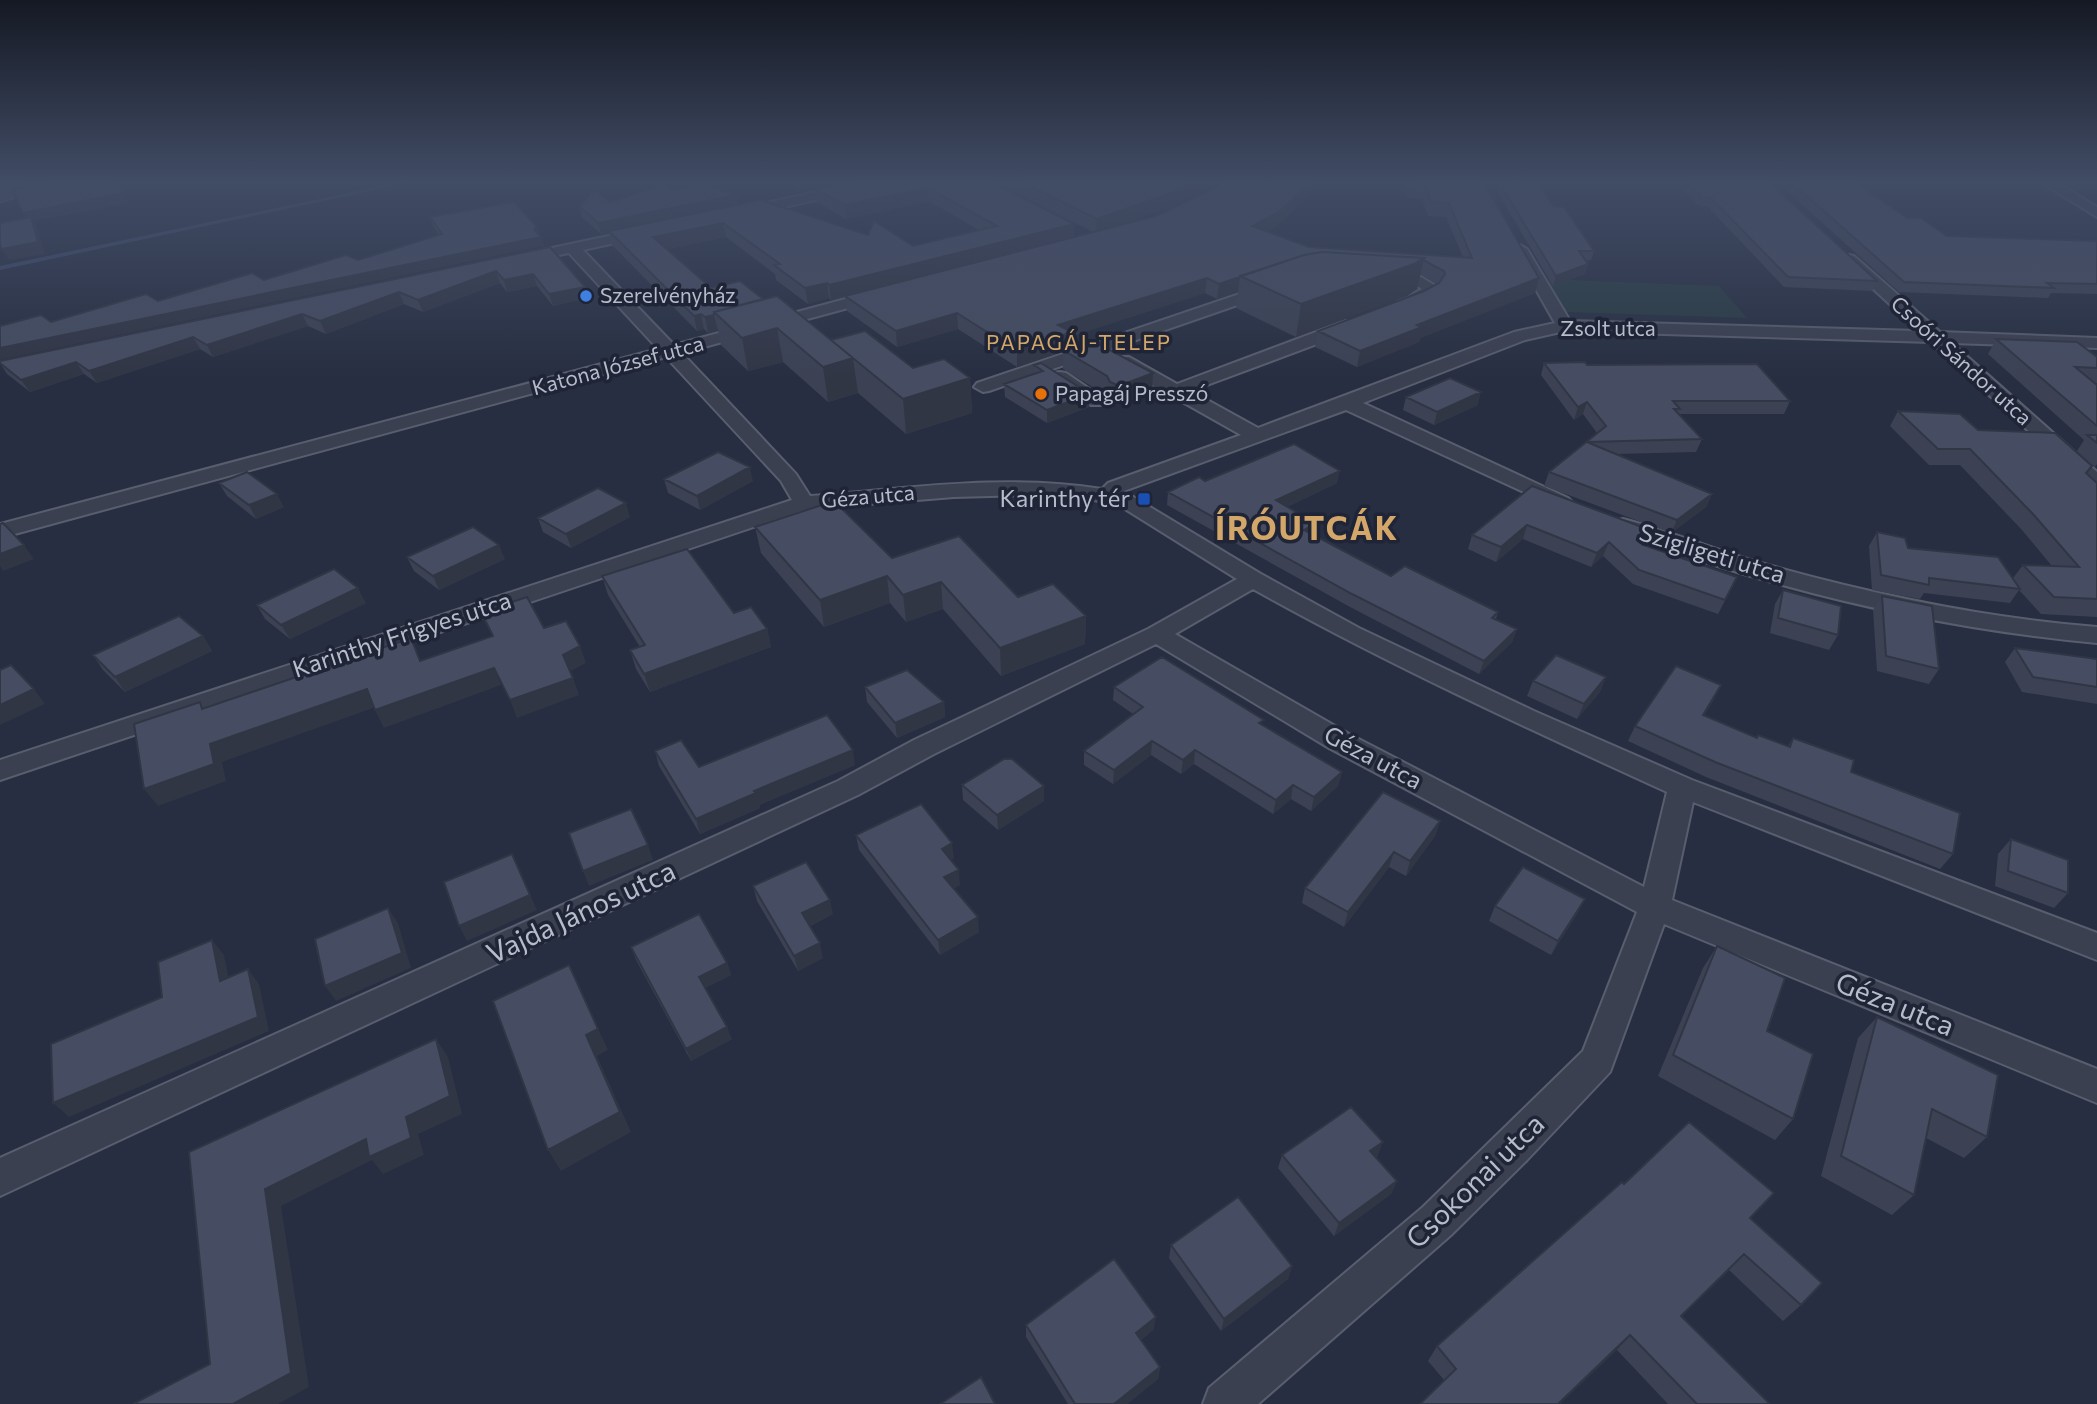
<svg xmlns="http://www.w3.org/2000/svg" width="2097" height="1404" font-family="Commissioner,sans-serif">
<style>
.green{fill:#293b42}
.lines{fill:none;stroke-linecap:round;stroke-linejoin:round}
.stream{fill:#3d4969;fill-rule:evenodd}
.street-casing{stroke:#595e6e;stroke-width:4}
.secondary-casing{stroke:#595e6e;stroke-width:3}
.street{fill:#3b4050;fill-rule:evenodd}
.secondary{fill:#494f63;fill-rule:evenodd}
.wall{fill:#3c4254}
.shaded-wall{fill:#313645}
.building{fill:#464d62;stroke:#313645;stroke-width:2}
.shop-dot{fill:#3f7fe0;stroke:#1f2536;stroke-width:2.5}
.food-dot{fill:#e8710a;stroke:#1f2536;stroke-width:2.5}
.transit-dot{fill:#1a4fb4;stroke:#1f2536;stroke-width:2.5}
.labels{text-anchor:middle;stroke-width:7;stroke-linejoin:round;paint-order:stroke}
.far-poi-label{font-size:21px;fill:#b7bccb;stroke:#1f2536;text-anchor:start}
.far-street-label{font-size:21px;fill:#b7bccb;stroke:#1f2536}
.far-neighbourhood-label{font-size:21px;letter-spacing:2px;fill:#d3a76a;stroke:#1f2536}
.poi-label{font-size:24px;fill:#b7bccb;stroke:#1f2536;text-anchor:end}
.street-label{font-size:24px;fill:#b7bccb;stroke:#1f2536}
.near-street-label{font-size:28px;fill:#b7bccb;stroke:#1f2536}
.district-label{font-size:32px;font-weight:bold;letter-spacing:2px;fill:#d3a76a;stroke:#1f2536}
</style>
<rect width="100%" height="100%" fill="#272e41"/>
<path class="green" d="M 1545,279 L 1719,286 L 1747,318 L 1565,312 Z"/>
<g class="lines">
<path class="stream" d="M 405,181 L 416,181 L 0,270 L 0,266 Z"/>
<g class="street-casing">
<path id="street" d="M 867,181 L 892,181 L 886,185 L 742,216 L 735,212 L 742,208 Z
M 2039,181 L 2054,181 L 2097,207 L 2097,217 Z
M 646,228 L 651,229 L 651,235 L 583,250 L 674,345 L 879,290 L 887,295 L 885,298 L 682,353 L 796,474 L 810,496 C 906,489 1006,473 1102,489 L 1108,483 L 1241,435 L 1117,365 L 1114,361 L 1117,357 L 1129,357 L 1177,384 L 1345,321 L 1357,321 L 1359,325 L 1357,329 L 1191,391 L 1258,428 L 1514,332 L 1555,323 L 1513,249 L 1520,245 L 1527,249 L 1570,321 L 1919,331 L 1844,262 L 1842,259 L 1849,255 L 1854,256 L 1940,332 L 2097,338 L 2097,348 L 1952,343 L 2097,472 L 2097,489 L 2090,487 L 1931,342 L 1565,331 L 1525,340 L 1363,403 L 1568,498 L 1572,502 L 1568,506 L 1554,506 L 1346,410 L 1121,492 L 1130,495 L 1261,574 L 1359,628 L 1534,711 L 1692,780 L 2097,933 L 2097,960 L 1693,802 L 1672,900 L 2097,1069 L 2097,1103 L 1664,924 L 1610,1072 L 1527,1160 L 1451,1235 L 1258,1404 L 1203,1404 L 1209,1388 L 1423,1207 L 1583,1051 L 1637,912 L 1329,748 L 1156,644 L 934,754 L 858,795 L 0,1196 L 0,1158 L 838,781 L 914,740 L 1148,629 L 1237,579 L 1117,504 L 1058,494 L 954,497 L 807,509 L 0,780 L 0,760 L 792,500 L 781,481 L 666,357 L 0,538 L 0,524 L 658,349 L 569,253 L 519,263 L 512,259 L 519,255 ZM 1253,589 C 1387,664 1527,728 1667,792 L 1644,887 L 1349,734 L 1175,634 Z
M 1383,275 L 1421,277 L 1439,288 L 1433,297 L 1403,310 L 1395,305 L 1397,302 L 1422,289 L 1417,286 L 1378,283 L 1375,280 L 1378,277 Z
M 1269,284 L 1277,289 L 1275,292 L 989,391 L 983,392 L 974,387 L 977,383 Z
M 1060,372 L 1066,373 L 1107,401 L 1105,405 L 1091,405 L 1054,381 L 1051,377 L 1054,373 Z
M 1623,519 C 1669,531 1715,550 1761,563 C 1871,594 1983,618 2097,627 L 2097,643 C 1933,628 1769,588 1615,531 L 1612,526 L 1615,521 Z"/>
</g>
<g class="secondary-casing">
<path id="secondary" d="M 0,181 L 26,181 L 28,185 L 22,195 L 0,202 L 0,190 L 5,188 L 0,187 Z"/>
</g>
<use href="#street" class="street"/>
<use href="#secondary" class="secondary"/>
</g>
<path class="wall" d="M 786,181 L 990,181 L 1074,224 L 1074,237 L 1093,232 L 992,181 L 1214,181 L 1173,206 L 1117,226 L 1277,226 L 1267,232 L 1309,247 L 1463,257 L 1446,217 L 1428,216 L 1422,199 L 1407,198 L 1402,181 L 1483,181 L 1539,278 L 1535,293 L 1420,338 L 1419,342 L 1357,367 L 1315,347 L 1318,331 L 1424,291 L 1437,284 L 1420,274 L 1417,289 L 1407,296 L 1296,337 L 1236,308 L 1238,292 L 1217,299 L 1205,293 L 1072,336 L 1072,347 L 1153,373 L 1152,392 L 1118,405 L 1109,401 L 1106,395 L 1063,369 L 1063,351 L 1017,367 L 958,329 L 897,347 L 847,311 L 845,297 L 831,300 L 829,298 L 808,304 L 776,280 L 775,274 L 726,237 L 667,249 L 711,288 L 763,299 L 831,340 L 913,368 L 970,378 L 972,413 L 906,434 L 858,393 L 828,402 L 783,362 L 748,371 L 721,345 L 718,330 L 708,333 L 704,329 L 697,331 L 612,245 L 609,232 L 601,234 L 582,217 L 579,206 L 674,191 L 738,205 L 913,246 L 979,230 L 929,201 L 846,219 L 817,202 L 815,189 L 800,192 L 787,184 Z
M 1508,181 L 1553,206 L 1594,251 L 1591,260 L 1586,261 L 1588,264 L 1585,274 L 1553,286 L 1498,193 L 1500,184 L 1508,184 Z
M 1673,181 L 1768,181 L 1877,281 L 1872,291 L 1784,287 L 1708,207 L 1699,206 Z
M 1776,181 L 1854,181 L 1907,218 L 1947,236 L 2097,241 L 2097,294 L 2051,293 L 2048,298 L 1899,292 Z
M 430,217 L 538,228 L 544,246 L 51,322 L 358,260 L 439,235 L 433,226 Z
M 550,247 L 585,287 L 588,298 L 553,306 L 537,286 L 507,292 L 500,283 L 423,312 L 404,304 L 326,334 L 308,326 L 213,357 L 200,349 L 97,383 L 84,374 L 30,392 L 7,374 L 0,363 L 0,361 Z
M 1996,339 L 2097,357 L 2097,383 L 2095,383 L 2097,385 L 2097,464 L 2095,467 L 2077,451 L 2084,440 L 1988,354 Z
M 1544,363 L 1587,365 L 1790,401 L 1784,414 L 1678,414 L 1702,439 L 1696,452 L 1617,454 L 1712,494 L 1706,507 L 1671,533 L 1544,486 L 1549,472 L 1597,433 L 1583,414 L 1574,420 L 1541,375 Z
M 1034,365 L 1090,394 L 1089,407 L 1047,423 L 1005,397 L 1004,384 L 1035,373 Z
M 1406,397 L 1478,405 L 1434,425 L 1403,410 Z
M 1898,411 L 1978,430 L 2092,466 L 2087,474 L 2097,483 L 2097,617 L 2041,614 L 2019,590 L 2010,603 L 1924,593 L 1920,599 L 1872,590 L 1869,546 L 1877,532 L 1908,548 L 2013,578 L 2023,565 L 2052,566 L 2022,530 L 1960,465 L 1929,465 L 1890,426 Z
M 664,479 L 753,481 L 700,510 L 668,493 Z
M 1205,481 L 1337,483 L 1287,507 L 1316,524 L 1314,535 L 1391,576 L 1498,612 L 1496,619 L 1517,629 L 1512,642 L 1479,674 L 1350,607 L 1167,505 L 1168,492 Z
M 219,483 L 284,507 L 256,519 L 227,496 Z
M 1532,486 L 1652,548 L 1730,591 L 1718,614 L 1633,584 L 1603,556 L 1591,567 L 1523,539 L 1496,562 L 1468,549 L 1472,535 Z
M 630,517 L 571,548 L 543,532 L 538,518 Z
M 755,527 L 892,558 L 1086,616 L 1085,644 L 1001,676 L 943,609 L 906,622 L 890,603 L 824,627 L 761,553 Z
M 407,557 L 505,559 L 439,590 L 414,571 Z
M 602,576 L 734,613 L 767,629 L 771,647 L 650,692 L 636,669 L 630,650 L 640,647 L 608,595 Z
M 1783,590 L 1838,635 L 1829,650 L 1770,633 L 1775,604 Z
M 1882,596 L 1939,669 L 1929,684 L 1877,671 L 1873,610 Z
M 366,603 L 290,639 L 265,619 L 257,605 Z
M 203,636 L 212,651 L 125,692 L 103,670 L 93,655 Z
M 2015,648 L 2097,659 L 2097,704 L 2022,692 L 2005,662 Z
M 1606,677 L 1600,692 L 1577,719 L 1527,696 L 1533,681 Z
M 1721,685 L 1704,715 L 1757,738 L 1788,746 L 1793,738 L 1851,772 L 1953,854 L 1940,869 L 1706,777 L 1628,741 L 1635,726 Z
M 865,687 L 944,702 L 945,717 L 897,738 L 867,702 Z
M 1114,687 L 1263,726 L 1342,772 L 1338,786 L 1311,811 L 1291,799 L 1273,814 L 1194,764 L 1181,774 L 1151,755 L 1113,784 L 1084,765 L 1084,751 L 1133,714 L 1113,700 Z
M 655,751 L 699,767 L 855,765 L 759,805 L 760,808 L 700,834 L 659,766 Z
M 962,785 L 1044,786 L 1044,801 L 998,830 L 963,800 Z
M 1440,821 L 1435,836 L 1406,876 L 1389,867 L 1344,927 L 1302,903 L 1305,888 Z
M 856,835 L 954,858 L 951,860 L 960,885 L 954,888 L 979,932 L 940,955 L 859,850 Z
M 2011,839 L 2068,893 L 2054,908 L 1995,886 L 1998,854 Z
M 753,886 L 833,914 L 810,926 L 823,958 L 798,971 L 757,901 Z
M 1585,899 L 1577,914 L 1551,955 L 1489,921 L 1495,906 Z
M 1717,946 L 1767,1031 L 1793,1119 L 1775,1140 L 1658,1076 L 1703,968 Z
M 631,947 L 727,963 L 731,975 L 705,988 L 732,1039 L 691,1061 L 636,960 Z
M 1877,1017 L 1987,1137 L 1964,1158 L 1926,1138 L 1914,1195 L 1892,1215 L 1821,1176 L 1858,1038 Z
M 1282,1155 L 1378,1155 L 1376,1157 L 1397,1181 L 1391,1194 L 1334,1236 L 1278,1168 Z
M 1624,1184 L 1750,1219 L 1801,1305 L 1783,1321 L 1729,1270 L 1682,1316 L 1768,1404 L 1668,1404 L 1617,1350 L 1444,1380 L 1428,1361 L 1437,1346 Z
M 1171,1245 L 1292,1266 L 1288,1279 L 1221,1331 L 1169,1258 Z
M 1026,1325 L 1154,1329 L 1141,1340 L 1160,1367 L 1158,1379 L 1127,1404 L 1068,1404 L 1026,1337 Z"/>
<path class="shaded-wall" d="M 116,181 L 132,181 L 117,184 Z
M 799,181 L 854,181 L 800,192 Z
M 1192,181 L 1214,181 L 1173,206 L 1096,233 L 1097,219 Z
M 1313,181 L 1325,181 L 1277,226 L 1251,241 L 1252,226 Z
M 928,188 L 929,201 L 846,219 L 844,205 Z
M 124,193 L 129,203 L 34,221 L 37,227 L 45,254 L 9,260 L 2,249 L 29,222 L 23,213 Z
M 737,195 L 739,205 L 601,234 L 598,223 Z
M 723,223 L 726,237 L 656,252 L 653,237 Z
M 1074,224 L 1073,238 L 831,300 L 829,285 Z
M 538,228 L 544,246 L 0,360 L 0,348 Z
M 1424,258 L 1417,289 L 1407,296 L 1296,337 L 1301,304 Z
M 1588,264 L 1585,274 L 1553,286 L 1556,276 Z
M 496,271 L 500,283 L 423,312 L 418,300 Z
M 533,274 L 537,286 L 507,292 L 504,280 Z
M 1240,277 L 1238,292 L 1217,299 L 1219,284 Z
M 1207,278 L 1205,293 L 1072,336 L 1072,348 L 1017,367 L 1017,351 L 1058,325 Z
M 1539,278 L 1535,293 L 1420,338 L 1419,342 L 1357,367 L 1360,351 L 1417,325 Z
M 827,283 L 829,298 L 808,304 L 805,288 Z
M 585,287 L 588,298 L 553,306 L 549,294 Z
M 399,292 L 404,304 L 326,334 L 320,321 Z
M 957,313 L 958,329 L 897,347 L 896,331 Z
M 302,314 L 308,326 L 213,357 L 207,345 Z
M 701,314 L 704,329 L 697,331 L 694,316 Z
M 714,315 L 718,330 L 708,333 L 705,317 Z
M 777,328 L 783,362 L 748,371 L 742,338 Z
M 193,337 L 200,349 L 97,383 L 89,371 Z
M 853,358 L 858,393 L 828,402 L 823,367 Z
M 76,362 L 84,374 L 30,392 L 21,380 Z
M 1153,373 L 1152,392 L 1118,405 L 1119,386 Z
M 970,378 L 972,413 L 906,434 L 903,399 Z
M 1481,392 L 1478,405 L 1434,425 L 1437,412 Z
M 1090,394 L 1089,407 L 1047,423 L 1047,410 Z
M 1587,402 L 1583,414 L 1574,420 L 1578,407 Z
M 750,467 L 753,481 L 700,510 L 697,496 Z
M 1340,471 L 1337,483 L 1274,513 L 1276,500 Z
M 277,494 L 284,507 L 256,519 L 249,505 Z
M 1712,494 L 1706,507 L 1671,533 L 1677,520 Z
M 626,503 L 630,517 L 571,548 L 566,534 Z
M 1316,524 L 1314,536 L 1304,530 Z
M 1527,525 L 1523,539 L 1496,562 L 1501,547 Z
M 1658,533 L 1653,547 L 1637,559 L 1643,545 Z
M 1609,542 L 1603,556 L 1591,567 L 1597,553 Z
M 24,545 L 34,559 L 3,571 L 0,566 L 0,554 Z
M 499,545 L 505,559 L 439,590 L 433,576 Z
M 887,576 L 890,603 L 824,627 L 820,600 Z
M 941,582 L 943,609 L 906,622 L 903,595 Z
M 358,588 L 366,603 L 290,639 L 281,625 Z
M 1086,616 L 1085,644 L 1001,676 L 1000,648 Z
M 767,629 L 771,647 L 650,692 L 644,674 Z
M 1517,629 L 1512,642 L 1479,674 L 1484,661 Z
M 203,636 L 212,651 L 125,692 L 115,677 Z
M 580,646 L 586,663 L 569,672 L 563,655 Z
M 494,668 L 501,685 L 384,728 L 375,710 Z
M 1606,677 L 1600,692 L 1577,719 L 1584,704 Z
M 573,678 L 579,695 L 517,718 L 510,700 Z
M 1721,685 L 1714,700 L 1695,730 L 1703,715 Z
M 34,689 L 45,704 L 0,725 L 0,705 Z
M 367,689 L 376,707 L 222,762 L 226,781 L 158,806 L 144,789 L 210,744 Z
M 944,702 L 945,717 L 897,738 L 895,723 Z
M 1152,741 L 1151,755 L 1113,784 L 1114,770 Z
M 853,750 L 855,765 L 759,805 L 760,808 L 700,834 L 696,819 L 754,791 Z
M 1195,750 L 1194,764 L 1181,774 L 1183,760 Z
M 1342,772 L 1338,786 L 1311,811 L 1314,797 Z
M 1293,785 L 1291,799 L 1273,814 L 1276,800 Z
M 1044,786 L 1044,801 L 998,830 L 997,815 Z
M 1440,821 L 1435,836 L 1406,876 L 1410,861 Z
M 952,843 L 954,858 L 944,864 L 942,849 Z
M 648,845 L 653,860 L 589,886 L 583,871 Z
M 1394,852 L 1389,867 L 1344,927 L 1348,912 Z
M 512,854 L 537,910 L 467,941 L 459,926 Z
M 959,870 L 960,885 L 946,892 L 944,877 Z
M 1585,899 L 1577,914 L 1551,955 L 1558,941 Z
M 830,900 L 833,914 L 805,928 L 802,913 Z
M 388,908 L 398,923 L 411,968 L 336,1001 L 325,986 Z
M 978,917 L 979,932 L 940,955 L 938,940 Z
M 212,940 L 224,955 L 232,995 L 220,981 Z
M 820,943 L 823,958 L 798,971 L 794,956 Z
M 727,963 L 731,975 L 703,989 L 699,977 Z
M 569,965 L 608,1050 L 597,1056 L 631,1132 L 561,1171 L 548,1150 L 586,1035 Z
M 248,969 L 259,984 L 269,1031 L 69,1117 L 53,1103 Z
M 727,1027 L 732,1039 L 691,1061 L 686,1049 Z
M 436,1039 L 448,1057 L 462,1114 L 418,1134 L 424,1155 L 383,1174 L 372,1160 L 281,1206 L 309,1387 L 278,1404 L 233,1404 L 265,1189 L 406,1117 Z
M 1383,1142 L 1378,1155 L 1365,1165 L 1370,1151 Z
M 1397,1181 L 1391,1194 L 1334,1236 L 1339,1223 Z
M 1292,1266 L 1288,1279 L 1221,1331 L 1224,1319 Z
M 1156,1317 L 1154,1329 L 1134,1345 L 1136,1333 Z
M 1630,1335 L 1617,1350 L 1560,1404 L 1558,1404 Z
M 1160,1367 L 1158,1379 L 1127,1404 L 1114,1404 Z"/>
<path class="building" d="M 51,181 L 116,181 L 124,193 L 23,213 L 12,189 Z
M 852,181 L 990,181 L 1074,224 L 829,285 L 827,283 L 805,288 L 774,265 L 780,264 L 723,223 L 653,237 L 711,288 L 740,281 L 763,299 L 714,312 L 714,315 L 705,317 L 701,314 L 694,316 L 609,231 L 761,200 L 868,235 L 874,221 L 913,246 L 997,226 L 928,188 L 844,205 L 815,189 Z
M 1019,181 L 1192,181 L 1174,192 L 1097,219 Z
M 1223,181 L 1313,181 L 1279,212 L 1252,226 L 1309,247 L 1472,258 L 1449,203 L 1431,202 L 1425,185 L 1410,184 L 1409,181 L 1483,181 L 1539,278 L 1417,325 L 1422,327 L 1360,351 L 1318,331 L 1424,291 L 1439,283 L 1445,274 L 1444,271 L 1423,260 L 1424,258 L 1322,252 L 1304,255 L 1219,284 L 1207,278 L 1058,325 L 1072,332 L 1017,351 L 957,313 L 896,331 L 845,296 L 1156,216 L 1215,188 Z
M 1508,181 L 1539,182 L 1553,206 L 1564,207 L 1594,251 L 1579,251 L 1588,264 L 1556,276 L 1500,184 L 1510,184 Z
M 1685,181 L 1768,181 L 1877,281 L 1788,277 L 1711,198 L 1702,197 Z
M 1790,181 L 1854,181 L 1907,218 L 1921,218 L 1947,236 L 2097,241 L 2097,284 L 2047,283 L 2054,288 L 1904,282 Z
M 700,183 L 737,195 L 598,223 L 579,206 L 595,189 L 610,202 L 665,184 L 674,191 Z
M 514,202 L 538,228 L 534,229 L 541,237 L 0,348 L 0,326 L 41,315 L 51,322 L 146,294 L 158,301 L 252,273 L 264,280 L 346,255 L 358,260 L 442,234 L 430,217 Z
M 31,217 L 38,242 L 2,249 L 0,245 L 0,223 Z
M 550,247 L 585,287 L 549,294 L 533,274 L 504,280 L 496,271 L 418,300 L 399,292 L 320,321 L 302,314 L 207,345 L 193,337 L 89,371 L 76,362 L 21,380 L 0,363 L 0,361 Z
M 1322,252 L 1424,258 L 1414,264 L 1301,304 L 1240,276 L 1304,255 Z
M 777,296 L 853,358 L 831,340 L 865,331 L 913,368 L 944,359 L 970,378 L 903,399 L 853,358 L 823,367 L 777,328 L 742,338 L 714,312 Z
M 1996,339 L 2077,342 L 2097,357 L 2097,368 L 2075,367 L 2097,385 L 2097,426 Z
M 1091,340 L 1153,373 L 1119,386 L 1110,382 L 1107,376 L 1063,350 Z
M 1585,362 L 1587,365 L 1757,364 L 1790,401 L 1673,401 L 1680,409 L 1674,409 L 1702,439 L 1587,442 L 1712,494 L 1677,520 L 1549,472 L 1606,426 L 1587,402 L 1578,407 L 1544,363 Z
M 1041,363 L 1090,394 L 1047,410 L 1004,384 L 1043,371 L 1034,365 Z
M 1450,378 L 1481,392 L 1437,412 L 1406,397 Z
M 1898,411 L 1960,414 L 1978,430 L 2055,433 L 2092,466 L 2086,473 L 2097,483 L 2097,599 L 2054,597 L 2023,565 L 2079,567 L 2033,514 L 1970,449 L 1938,449 Z
M 2087,435 L 2097,435 L 2097,443 Z
M 1294,444 L 1340,471 L 1276,500 L 1316,524 L 1304,530 L 1391,576 L 1405,566 L 1498,612 L 1492,618 L 1517,629 L 1484,661 L 1352,594 L 1168,492 L 1199,477 L 1205,481 Z
M 718,452 L 750,467 L 697,496 L 664,479 Z
M 247,472 L 277,494 L 249,505 L 219,483 Z
M 1532,486 L 1658,533 L 1643,545 L 1737,577 L 1725,600 L 1639,570 L 1609,542 L 1597,553 L 1527,525 L 1501,547 L 1472,535 Z
M 598,488 L 626,503 L 566,534 L 538,518 Z
M 834,501 L 892,558 L 959,536 L 1018,597 L 1053,584 L 1086,616 L 1000,648 L 941,582 L 903,595 L 887,576 L 820,600 L 755,527 Z
M 3,523 L 24,545 L 0,554 L 0,524 Z
M 473,527 L 499,545 L 433,576 L 407,557 Z
M 1877,532 L 1905,538 L 1908,548 L 1998,557 L 2020,589 L 1929,578 L 1929,585 L 1881,575 Z
M 687,549 L 734,613 L 751,607 L 767,629 L 644,674 L 630,650 L 645,645 L 602,576 Z
M 334,569 L 358,588 L 281,625 L 257,605 Z
M 1783,590 L 1841,606 L 1838,635 L 1778,618 Z
M 1882,596 L 1932,606 L 1939,669 L 1886,656 Z
M 527,597 L 544,628 L 566,621 L 580,646 L 563,655 L 573,678 L 510,700 L 494,668 L 375,710 L 367,689 L 210,744 L 214,764 L 144,789 L 134,724 L 200,702 L 202,709 L 411,638 L 420,661 L 493,636 L 481,612 Z
M 179,616 L 203,636 L 115,677 L 93,655 Z
M 2015,648 L 2097,659 L 2097,687 L 2033,677 Z
M 1556,655 L 1606,677 L 1584,704 L 1533,681 Z
M 1162,657 L 1264,720 L 1259,723 L 1342,772 L 1314,797 L 1293,785 L 1276,800 L 1195,750 L 1183,760 L 1152,741 L 1114,770 L 1084,751 L 1143,707 L 1114,687 Z
M 11,665 L 34,689 L 0,705 L 0,670 Z
M 1676,666 L 1721,685 L 1703,715 L 1757,738 L 1758,735 L 1790,747 L 1793,738 L 1854,760 L 1851,772 L 1960,813 L 1953,854 L 1715,762 L 1635,726 Z
M 907,670 L 944,702 L 895,723 L 865,687 Z
M 827,715 L 853,750 L 754,791 L 756,793 L 696,819 L 655,751 L 681,740 L 699,767 Z
M 1004,759 L 1012,759 L 1044,786 L 997,815 L 962,785 Z
M 1383,792 L 1440,821 L 1410,861 L 1394,852 L 1348,912 L 1305,888 Z
M 921,804 L 952,843 L 942,849 L 959,870 L 944,877 L 978,917 L 938,940 L 856,835 Z
M 631,809 L 648,845 L 583,871 L 569,833 Z
M 2011,839 L 2068,860 L 2068,893 L 2008,871 Z
M 512,854 L 530,895 L 459,926 L 444,882 Z
M 806,862 L 830,900 L 802,913 L 820,943 L 794,956 L 753,886 Z
M 1523,867 L 1585,899 L 1558,941 L 1495,906 Z
M 388,908 L 402,953 L 325,986 L 315,939 Z
M 699,914 L 727,963 L 699,977 L 727,1027 L 686,1049 L 631,947 Z
M 212,940 L 220,981 L 248,969 L 258,1017 L 53,1103 L 51,1044 L 162,997 L 158,962 Z
M 1717,946 L 1785,978 L 1767,1031 L 1813,1054 L 1793,1119 L 1673,1055 Z
M 569,965 L 598,1029 L 586,1035 L 620,1112 L 548,1150 L 493,1001 Z
M 1877,1017 L 1998,1075 L 1987,1137 L 1932,1109 L 1914,1195 L 1841,1156 Z
M 436,1039 L 450,1096 L 406,1117 L 411,1138 L 369,1157 L 366,1139 L 265,1189 L 291,1373 L 233,1404 L 133,1404 L 210,1364 L 189,1152 Z
M 1351,1107 L 1383,1142 L 1370,1151 L 1397,1181 L 1339,1223 L 1282,1155 Z
M 1689,1122 L 1774,1193 L 1750,1218 L 1822,1283 L 1801,1305 L 1744,1254 L 1681,1316 L 1769,1403 L 1768,1404 L 1697,1404 L 1630,1335 L 1559,1403 L 1561,1404 L 1420,1404 L 1456,1369 L 1437,1346 L 1622,1182 L 1624,1184 Z
M 1238,1197 L 1292,1266 L 1224,1319 L 1171,1245 Z
M 1114,1259 L 1156,1317 L 1136,1333 L 1160,1367 L 1114,1404 L 1075,1404 L 1026,1325 Z
M 981,1377 L 995,1404 L 940,1404 Z"/>
<linearGradient id="sky" x2="0" y2="1"><stop stop-color="#151924"/><stop offset="0.48" stop-color="#414c65"/><stop offset="1" stop-color="#414c65" stop-opacity="0"/></linearGradient>
<rect width="2097" height="378" fill="url(#sky)"/>
<circle class="shop-dot" cx="586" cy="296" r="7"/>
<circle class="food-dot" cx="1041" cy="394" r="7"/>
<rect class="transit-dot" x="1137" y="492" width="14" height="14" rx="3.5"/>
<g class="labels">
<g class="far-poi-label">
<text x="600" y="303">Szerelvényház</text>
<text x="1055" y="401">Papagáj Presszó</text>
</g>
<g class="far-street-label">
<text x="1608" y="336">Zsolt utca</text>
<text transform="translate(1961 361) rotate(42)" y="7">Csoóri Sándor utca</text>
<text transform="translate(618 366) rotate(-15)" y="7">Katona József utca</text>
<text transform="translate(868 497) rotate(-5)" y="7">Géza utca</text>
</g>
<g class="far-neighbourhood-label">
<text x="1079" y="350">PAPAGÁJ-TELEP</text>
</g>
<g class="poi-label">
<text x="1130" y="507">Karinthy tér</text>
</g>
<g class="street-label">
<text transform="translate(1712 554) rotate(17)" y="8">Szigligeti utca</text>
<text transform="translate(402 635) rotate(-18)" y="8">Karinthy Frigyes utca</text>
<text transform="translate(1373 758) rotate(28)" y="8">Géza utca</text>
</g>
<g class="near-street-label">
<text transform="translate(581 912) rotate(-25)" y="10">Vajda János utca</text>
<text transform="translate(1895 1004) rotate(22)" y="10">Géza utca</text>
<text transform="translate(1475 1181) rotate(-44)" y="10">Csokonai utca</text>
</g>
<g class="district-label">
<text x="1307" y="540">ÍRÓUTCÁK</text>
</g>
</g>
</svg>
